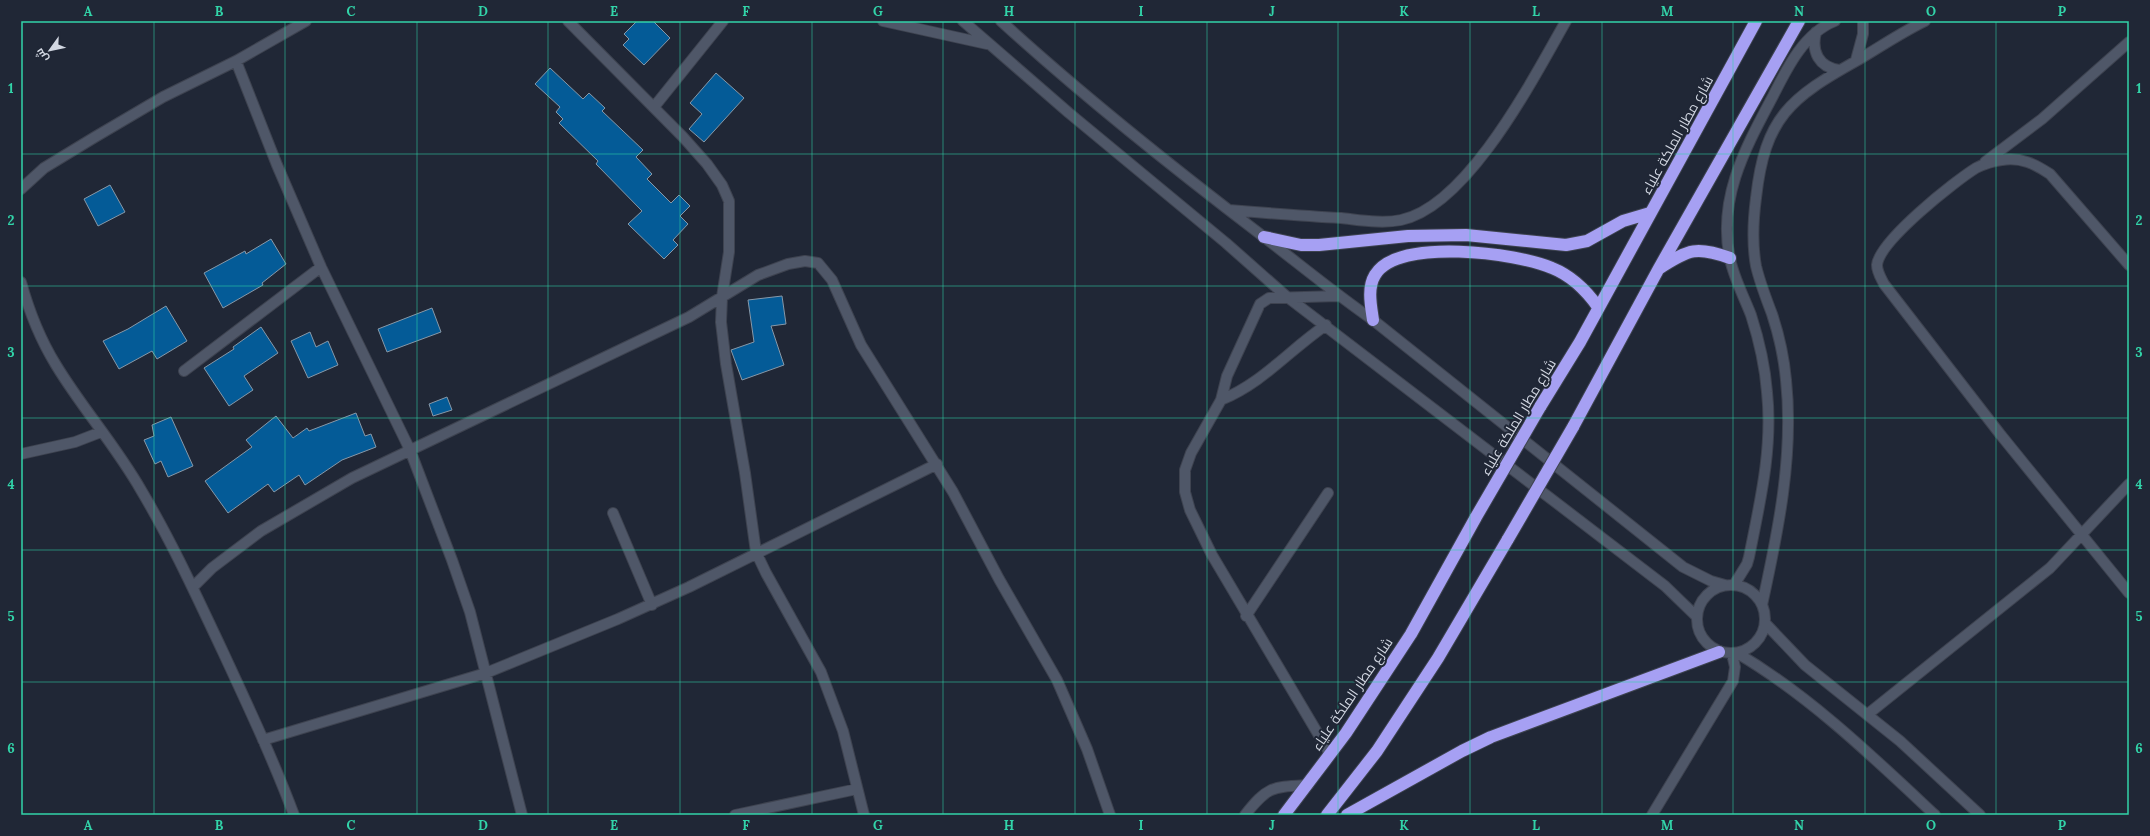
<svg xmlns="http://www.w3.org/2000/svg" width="2150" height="836" font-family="Lora,Cairo,serif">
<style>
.building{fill:#045b97;stroke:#8798a8}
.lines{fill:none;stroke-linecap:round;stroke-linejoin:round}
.minor-casing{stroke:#3e4350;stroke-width:12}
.highway-casing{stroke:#3e4350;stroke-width:14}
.minor{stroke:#4f5768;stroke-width:10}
.highway{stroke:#a6a0f3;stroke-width:12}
.highway-bridge-casing{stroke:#3e4350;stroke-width:14;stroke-linecap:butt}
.highway-bridge{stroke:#a6a0f3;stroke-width:12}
.grid{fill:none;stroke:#32d4a9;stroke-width:1;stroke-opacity:0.55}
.labels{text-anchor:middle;stroke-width:4;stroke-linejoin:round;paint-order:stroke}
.street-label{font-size:14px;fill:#d2d7e2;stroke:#202736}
.neatline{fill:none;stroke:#32d4a9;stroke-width:1.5}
.grid-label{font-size:13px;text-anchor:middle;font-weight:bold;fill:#32d4a9}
</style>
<rect width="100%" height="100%" fill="#202736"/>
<path class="building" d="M 637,21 L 653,21 L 670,38 L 644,65 L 623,45 L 629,39 L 624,34 Z
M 550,68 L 583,99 L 589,93 L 605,108 L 602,111 L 643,150 L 636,157 L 652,174 L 647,179 L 671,203 L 679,195 L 690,206 L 680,216 L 688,224 L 673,240 L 678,245 L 664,259 L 628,224 L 642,211 L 596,164 L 598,161 L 559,123 L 563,119 L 556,112 L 560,107 L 535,84 Z
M 716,73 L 744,98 L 704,142 L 689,129 L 702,114 L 690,103 Z
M 110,185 L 125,212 L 98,226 L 84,199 Z
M 271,239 L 286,264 L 262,283 L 263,285 L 223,308 L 204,273 L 245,251 L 246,254 Z
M 782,296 L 786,324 L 771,326 L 784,365 L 742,380 L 731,350 L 754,342 L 748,300 Z
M 166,306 L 187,341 L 157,359 L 152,351 L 119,369 L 103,341 L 128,329 Z
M 432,308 L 441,332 L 387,352 L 378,329 Z
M 261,327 L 278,353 L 244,376 L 253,390 L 229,406 L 204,368 L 234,349 L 233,347 Z
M 310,332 L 316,347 L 328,341 L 338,365 L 308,378 L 291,341 Z
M 447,397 L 452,410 L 433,416 L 429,404 Z
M 356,413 L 365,436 L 371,434 L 376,447 L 342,460 L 305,485 L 299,475 L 274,492 L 268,484 L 228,513 L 205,481 L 252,447 L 246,440 L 276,416 L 293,438 L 307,428 L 309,431 Z
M 171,417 L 193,466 L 168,477 L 161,461 L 155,464 L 144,440 L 154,436 L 152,425 Z"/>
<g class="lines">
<g class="minor-casing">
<path id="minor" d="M 568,21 L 683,137 L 707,164 L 722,185 L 729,201 L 729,252 L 722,297 L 721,322 L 726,364 L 745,473 L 756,552 L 766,573 L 821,672 L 843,731 L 864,815
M 883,21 L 987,44
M 963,21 L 1069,113 L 1226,243 L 1286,296 L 1665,586 L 1696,616
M 1001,21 C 1084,97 1171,166 1260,234 C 1298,263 1334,293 1373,320 L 1683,567 L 1711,581 L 1725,585
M 1816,32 C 1811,52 1819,67 1839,70
M 1856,60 L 1863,34 L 1863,21
M 236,61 L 277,165 L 321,267 L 410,450 L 452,560 L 470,612 L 522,815
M 654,107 L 723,21
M 1985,162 L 2042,119 L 2129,42
M 21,189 L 44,168 L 95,137 L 163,97 L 236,61 L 306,21
M 1229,210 C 1266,213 1304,216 1341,218 C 1360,220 1382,224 1401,220 C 1468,206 1534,77 1566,21
M 2129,265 L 2050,174 C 2035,164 2021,157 2002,160 C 1994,161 1984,164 1976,168 C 1955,181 1879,241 1877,265 C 1877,272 1881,278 1884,284 L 2000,434 L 2129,593
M 21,282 C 29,311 40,339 56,365 C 82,408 116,446 141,490 C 172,542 197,597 223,652 C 248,706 273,759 294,815
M 184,371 L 321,267
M 1221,400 C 1264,382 1288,351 1326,325
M 21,454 L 75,442 L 101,432
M 613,513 L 652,605
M1697 619a34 34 0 1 1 68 0a34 34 0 1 1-68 0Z
M 1734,585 L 1747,564 L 1749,557 C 1760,502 1773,448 1767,392 C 1765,366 1759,340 1751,315 C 1744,297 1734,278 1730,259 C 1717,198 1746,147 1773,96 C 1787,68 1804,33 1835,21
M 193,587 L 212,568 L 261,531 L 352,478 L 689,317 L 758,275 L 788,264 L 805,261 L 818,263 L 832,280 L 861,345 L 953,492 L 999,579 L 1057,680 L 1087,749 L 1110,815
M 1762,605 C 1778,532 1794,455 1786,380 C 1784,358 1779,335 1772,314 C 1766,298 1760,283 1756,266 C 1752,244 1753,221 1756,198 C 1765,117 1790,98 1858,60 C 1880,47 1902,32 1925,21
M 1246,616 L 1328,493
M 1765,623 L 1805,665 L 1900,741 L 1980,815
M 1737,653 C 1810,696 1873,757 1935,815
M 1868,714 L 2050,568 L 2129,484
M 263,740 L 486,673 L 618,619 L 689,587 L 937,464
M 1330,754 L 1212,555 L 1190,510 L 1185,492 L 1185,470 L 1191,453 L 1221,400 L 1227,376 L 1260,304 L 1269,298 L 1339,296
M 735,815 L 857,789
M 1245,815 C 1268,786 1272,787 1308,785
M 1652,815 L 1733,681 L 1735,667 L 1732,654"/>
</g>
<g class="highway-casing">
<path id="highway" d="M 1264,237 L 1301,245 L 1319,245 L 1408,236 L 1466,235 L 1566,245 L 1587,241 L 1623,221 L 1650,213
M 1660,268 C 1689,249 1697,246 1730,258
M 1373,320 C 1371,306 1367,288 1375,275 C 1398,237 1517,253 1552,268 C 1572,276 1586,290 1598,307
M 1540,407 L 1580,342 L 1756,21
M 1573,427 L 1658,270 L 1799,21
M 1284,815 L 1346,733 L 1411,634 L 1476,517
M 1327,815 L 1377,751 L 1438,658 L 1508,539
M 1347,815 L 1462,751 L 1491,737 L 1719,652"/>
</g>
<use href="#minor" class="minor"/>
<use href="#highway" class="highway"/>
<g class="highway-bridge-casing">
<path id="highway-bridge" d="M 1476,517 L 1540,407
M 1508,539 L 1573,427"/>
</g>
<use href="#highway-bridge" class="highway-bridge"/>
</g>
<path class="grid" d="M 154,21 L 154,815M 285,21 L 285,815M 417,21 L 417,815M 548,21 L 548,815M 680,21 L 680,815M 812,21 L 812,815M 943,21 L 943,815M 1075,21 L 1075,815M 1207,21 L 1207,815M 1338,21 L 1338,815M 1470,21 L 1470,815M 1602,21 L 1602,815M 1733,21 L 1733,815M 1865,21 L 1865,815M 1996,21 L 1996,815M 21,154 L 2129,154M 21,286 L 2129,286M 21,418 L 2129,418M 21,550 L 2129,550M 21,682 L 2129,682"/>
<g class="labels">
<g class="street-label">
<text transform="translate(1677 135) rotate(-61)" y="5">شارع مطار الملكة علياء</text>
<text transform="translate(1518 417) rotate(-59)" y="5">شارع مطار الملكة علياء</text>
<text transform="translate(1352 694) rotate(-56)" y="5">شارع مطار الملكة علياء</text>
</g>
</g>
<rect width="2150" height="836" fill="none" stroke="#202736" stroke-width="44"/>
<g transform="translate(50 50) rotate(237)" stroke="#202736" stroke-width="3" paint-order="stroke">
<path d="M0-3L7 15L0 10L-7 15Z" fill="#d2d7e2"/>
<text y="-6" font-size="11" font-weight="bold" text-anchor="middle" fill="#d2d7e2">ش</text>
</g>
<rect x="22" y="22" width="2106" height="792" class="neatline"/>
<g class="grid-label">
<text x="88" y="16">A</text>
<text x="219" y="16">B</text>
<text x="351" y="16">C</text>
<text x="483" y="16">D</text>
<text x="614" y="16">E</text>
<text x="746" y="16">F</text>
<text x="878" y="16">G</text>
<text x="1009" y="16">H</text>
<text x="1141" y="16">I</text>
<text x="1272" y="16">J</text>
<text x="1404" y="16">K</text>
<text x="1536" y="16">L</text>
<text x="1667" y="16">M</text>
<text x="1799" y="16">N</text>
<text x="1931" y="16">O</text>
<text x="2062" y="16">P</text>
<text x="11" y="93">1</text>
<text x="2139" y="93">1</text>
<text x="11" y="225">2</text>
<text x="2139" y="225">2</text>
<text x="11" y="357">3</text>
<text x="2139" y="357">3</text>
<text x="11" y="489">4</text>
<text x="2139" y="489">4</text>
<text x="11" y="621">5</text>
<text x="2139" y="621">5</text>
<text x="11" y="753">6</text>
<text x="2139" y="753">6</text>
<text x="88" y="830">A</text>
<text x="219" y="830">B</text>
<text x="351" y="830">C</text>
<text x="483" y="830">D</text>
<text x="614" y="830">E</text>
<text x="746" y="830">F</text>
<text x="878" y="830">G</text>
<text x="1009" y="830">H</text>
<text x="1141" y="830">I</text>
<text x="1272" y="830">J</text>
<text x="1404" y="830">K</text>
<text x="1536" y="830">L</text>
<text x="1667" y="830">M</text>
<text x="1799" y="830">N</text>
<text x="1931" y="830">O</text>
<text x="2062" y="830">P</text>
</g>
</svg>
